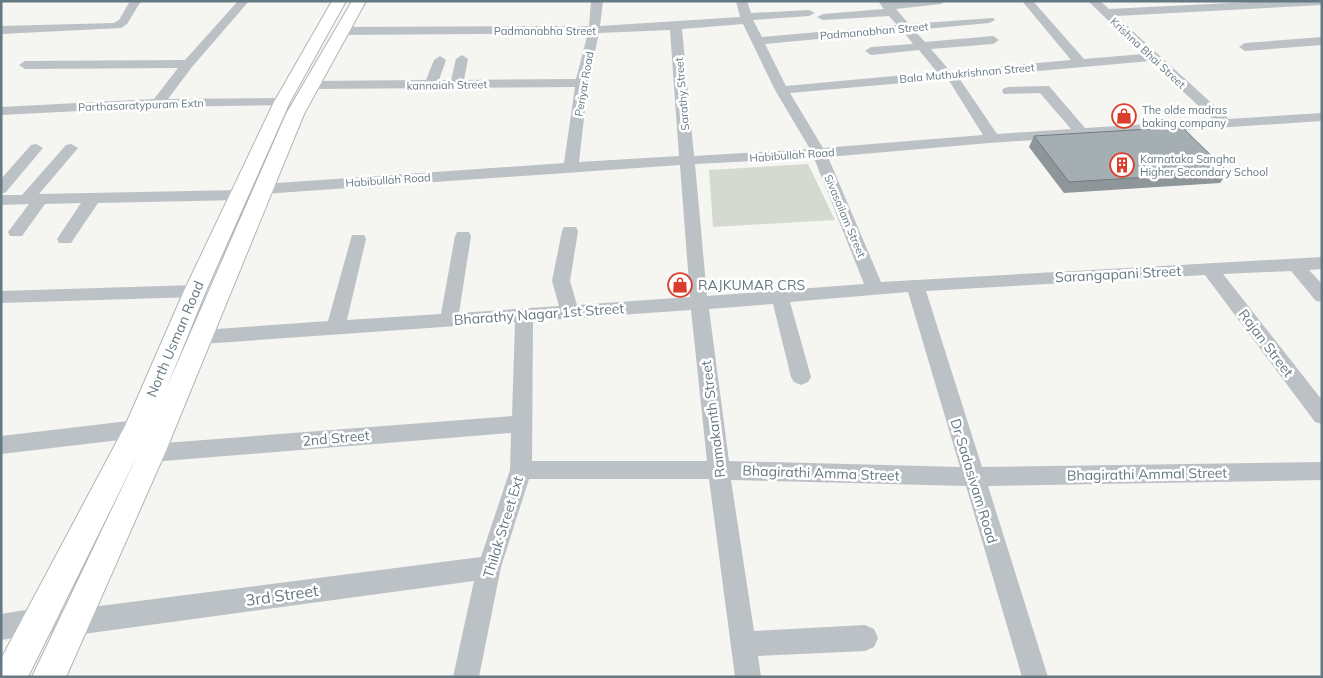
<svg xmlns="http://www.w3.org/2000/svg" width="1323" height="678" font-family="Mulish,sans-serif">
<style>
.green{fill:#d5dad1}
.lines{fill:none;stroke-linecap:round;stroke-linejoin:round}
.major-casing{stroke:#afb5b8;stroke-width:2}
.minor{fill:#bbc1c4;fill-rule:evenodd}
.major{fill:#fff;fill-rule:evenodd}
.wall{fill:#8e969a}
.building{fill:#a5afb3;stroke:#747a7d}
.labels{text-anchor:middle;stroke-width:5;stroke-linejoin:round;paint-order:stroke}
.far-street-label{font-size:11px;fill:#657982;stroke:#fff}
.far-poi-label{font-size:11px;fill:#657982;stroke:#fff;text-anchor:start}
.street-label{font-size:14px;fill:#657982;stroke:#fff}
.poi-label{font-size:14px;fill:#657982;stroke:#fff;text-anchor:start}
.near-street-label{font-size:16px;fill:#657982;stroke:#fff}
</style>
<rect width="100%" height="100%" fill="#f5f5f2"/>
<path class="green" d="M 808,164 L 835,220 L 713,227 L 709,170 Z"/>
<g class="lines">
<g class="major-casing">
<path id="major" d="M 332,1 L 346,1 L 290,102 L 206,291 L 166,389 L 286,114 L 352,1 L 366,1 L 304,114 L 165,453 L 66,677 L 32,677 L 140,450 L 28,677 L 1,677 L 1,659 L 125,426 L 184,291 L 274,102 Z"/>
</g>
<path class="minor" d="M 130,1 L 141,1 L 127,24 L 121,28 L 1,34 L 1,26 L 114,23 L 119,20 Z
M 238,1 L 249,1 L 192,67 L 168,99 L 282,98 L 289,102 L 287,105 L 158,107 L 1,115 L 1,107 L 154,99 L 178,68 L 25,69 L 19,65 L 25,61 L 185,60 Z
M 591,1 L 603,1 L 600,26 L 740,17 L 736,1 L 747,1 L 751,13 L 809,10 L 815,13 L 809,16 L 753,20 L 762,37 L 897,25 L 889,16 L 823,20 L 817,17 L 823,14 L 884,9 L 878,1 L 946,1 L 941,4 L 896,9 L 909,24 L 993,18 L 995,20 L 989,23 L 914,30 L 925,42 L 993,36 L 999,40 L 993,44 L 931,49 L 950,71 L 1071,60 L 1022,1 L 1033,1 L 1084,59 L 1143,54 L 1088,1 L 1100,1 L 1109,9 L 1271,1 L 1322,1 L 1322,5 L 1116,16 L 1229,119 L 1322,113 L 1322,121 L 989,143 L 828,157 L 881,282 L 1322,257 L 1322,269 L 1309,270 L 1322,284 L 1322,302 L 1316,301 L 1291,271 L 1223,274 L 1322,400 L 1322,424 L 1315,422 L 1205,275 L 926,291 L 982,467 L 1322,462 L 1322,480 L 988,486 L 1048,677 L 1022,677 L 966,486 L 731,480 L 754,631 L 865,625 L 874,629 L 878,638 L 874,647 L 865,651 L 758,656 L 761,677 L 735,677 L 709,479 L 529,479 L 501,567 L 479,677 L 453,677 L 474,581 L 76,635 L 38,634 L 1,640 L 1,614 L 38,608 L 76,609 L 481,557 L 510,470 L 511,433 L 152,462 L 144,459 L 141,453 L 144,447 L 152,444 L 512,416 L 515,322 L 202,344 L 195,342 L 193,337 L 195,332 L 202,330 L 328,321 L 352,235 L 364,235 L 366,239 L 347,320 L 441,314 L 455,236 L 457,232 L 469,232 L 471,236 L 459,313 L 559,306 L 552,281 L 562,231 L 564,227 L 576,227 L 578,231 L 570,281 L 577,305 L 690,297 L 680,165 L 263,194 L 255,189 L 263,184 L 564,163 L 575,87 L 312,89 L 305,85 L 312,81 L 426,80 L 434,60 L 440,56 L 446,60 L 439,80 L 451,80 L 456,59 L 462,55 L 468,59 L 464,80 L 576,79 L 588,33 L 342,35 L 336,31 L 342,27 L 589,26 ZM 743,24 L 775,90 L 810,149 L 694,156 L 682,29 ZM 670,30 L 679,156 L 579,162 L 588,83 L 599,33 ZM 903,31 L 913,44 L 871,47 L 865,51 L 871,55 L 919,50 L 937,72 L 786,86 L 765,44 ZM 1150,61 L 1214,120 L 1085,128 L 1049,86 L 1009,87 L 1004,88 L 1002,91 L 1004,94 L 1040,93 L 1071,129 L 997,134 L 959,78 ZM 948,79 L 983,135 L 823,148 L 790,93 ZM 814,158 L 864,284 L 707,296 L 695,164 ZM 908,292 L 960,467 L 729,461 L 709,309 L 773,304 L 791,377 L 794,382 L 801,385 L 808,382 L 811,377 L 790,302 ZM 691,310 L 707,461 L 532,461 L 533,321 Z
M 1322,37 L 1322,45 L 1245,51 L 1239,47 L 1245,43 Z
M 36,144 L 43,148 L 6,192 L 1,194 L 1,179 L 31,145 Z
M 71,144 L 78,148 L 39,194 L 240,190 L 248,195 L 240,200 L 98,203 L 71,243 L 59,243 L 57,239 L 81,203 L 45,204 L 22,236 L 10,236 L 8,232 L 29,204 L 1,205 L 1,195 L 22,195 L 66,145 Z
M 195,285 L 201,287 L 204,291 L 201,295 L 195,297 L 1,303 L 1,291 Z
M 137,420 L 144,423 L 147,429 L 144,435 L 137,438 L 1,454 L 1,436 Z"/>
<use href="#major" class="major"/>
</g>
<path class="wall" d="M 1034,136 L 1228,172 L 1220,183 L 1064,193 L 1029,147 Z"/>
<path class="building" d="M 1182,127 L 1228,172 L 1069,182 L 1034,136 Z"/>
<defs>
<g id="shop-ring" transform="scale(1.25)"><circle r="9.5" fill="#fff" stroke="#db3e2c" stroke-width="1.5"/><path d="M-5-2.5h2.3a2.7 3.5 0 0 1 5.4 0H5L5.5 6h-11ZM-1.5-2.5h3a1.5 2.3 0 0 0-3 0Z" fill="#db3e2c"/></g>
<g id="building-ring" transform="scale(1.25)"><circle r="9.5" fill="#fff" stroke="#db3e2c" stroke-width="1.5"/><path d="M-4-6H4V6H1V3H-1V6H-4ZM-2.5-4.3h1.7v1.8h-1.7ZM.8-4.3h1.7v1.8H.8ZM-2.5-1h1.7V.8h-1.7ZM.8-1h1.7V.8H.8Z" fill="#db3e2c"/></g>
</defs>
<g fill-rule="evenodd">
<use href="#shop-ring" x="1124" y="116"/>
<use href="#building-ring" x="1122" y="165"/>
<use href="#shop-ring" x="680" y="285"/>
</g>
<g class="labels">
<g class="far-street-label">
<text x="545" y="35">Padmanabha Street</text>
<text transform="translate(874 31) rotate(-5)" y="4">Padmanabhan Street</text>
<text transform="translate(1148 53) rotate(43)" y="4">Krishna Bhai Street</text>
<text transform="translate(967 73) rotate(-5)" y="4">Bala Muthukrishnan Street</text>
<text transform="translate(584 84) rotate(-80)" y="4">Periyar Road</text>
<text transform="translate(447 85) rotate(-1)" y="4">kannaiah Street</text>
<text transform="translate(682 94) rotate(-95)" y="4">Sarathy Street</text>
<text transform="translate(141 105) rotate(-2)" y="4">Parthasaratypuram Extn</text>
<text transform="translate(792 155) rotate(-4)" y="4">Habibullah Road</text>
<text transform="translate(388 180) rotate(-4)" y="4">Habibullah Road</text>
<text transform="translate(845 216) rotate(67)" y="4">Sivasailam Street</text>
</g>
<g class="far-poi-label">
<text x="1142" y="114">The olde madras<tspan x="1142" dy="13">baking company</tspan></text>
<text x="1140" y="163">Karnataka Sangha<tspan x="1140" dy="13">Higher Secondary School</tspan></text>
</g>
<g class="street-label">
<text transform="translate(1118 274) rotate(-3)" y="5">Sarangapani Street</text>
<text transform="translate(539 314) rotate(-4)" y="5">Bharathy Nagar 1st Street</text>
<text transform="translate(175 339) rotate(-67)" y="5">North Usman Road</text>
<text transform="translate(1266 343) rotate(53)" y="5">Rajan Street</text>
<text transform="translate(713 419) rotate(-97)" y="5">Ramakanth Street</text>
<text transform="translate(336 438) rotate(-5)" y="5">2nd Street</text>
<text transform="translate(821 473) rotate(2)" y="5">Bhagirathi Amma Street</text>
<text transform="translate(1147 474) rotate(-1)" y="5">Bhagirathi Ammal Street</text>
<text transform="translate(974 481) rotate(73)" y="5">Dr Sadasivam Road</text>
<text transform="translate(503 527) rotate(-73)" y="5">Thilak Street Ext</text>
</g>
<g class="poi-label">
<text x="698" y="290">RAJKUMAR CRS</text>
</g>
<g class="near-street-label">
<text transform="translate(282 595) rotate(-8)" y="6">3rd Street</text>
</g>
</g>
<rect width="1323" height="678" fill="none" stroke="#657982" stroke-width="5"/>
</svg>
